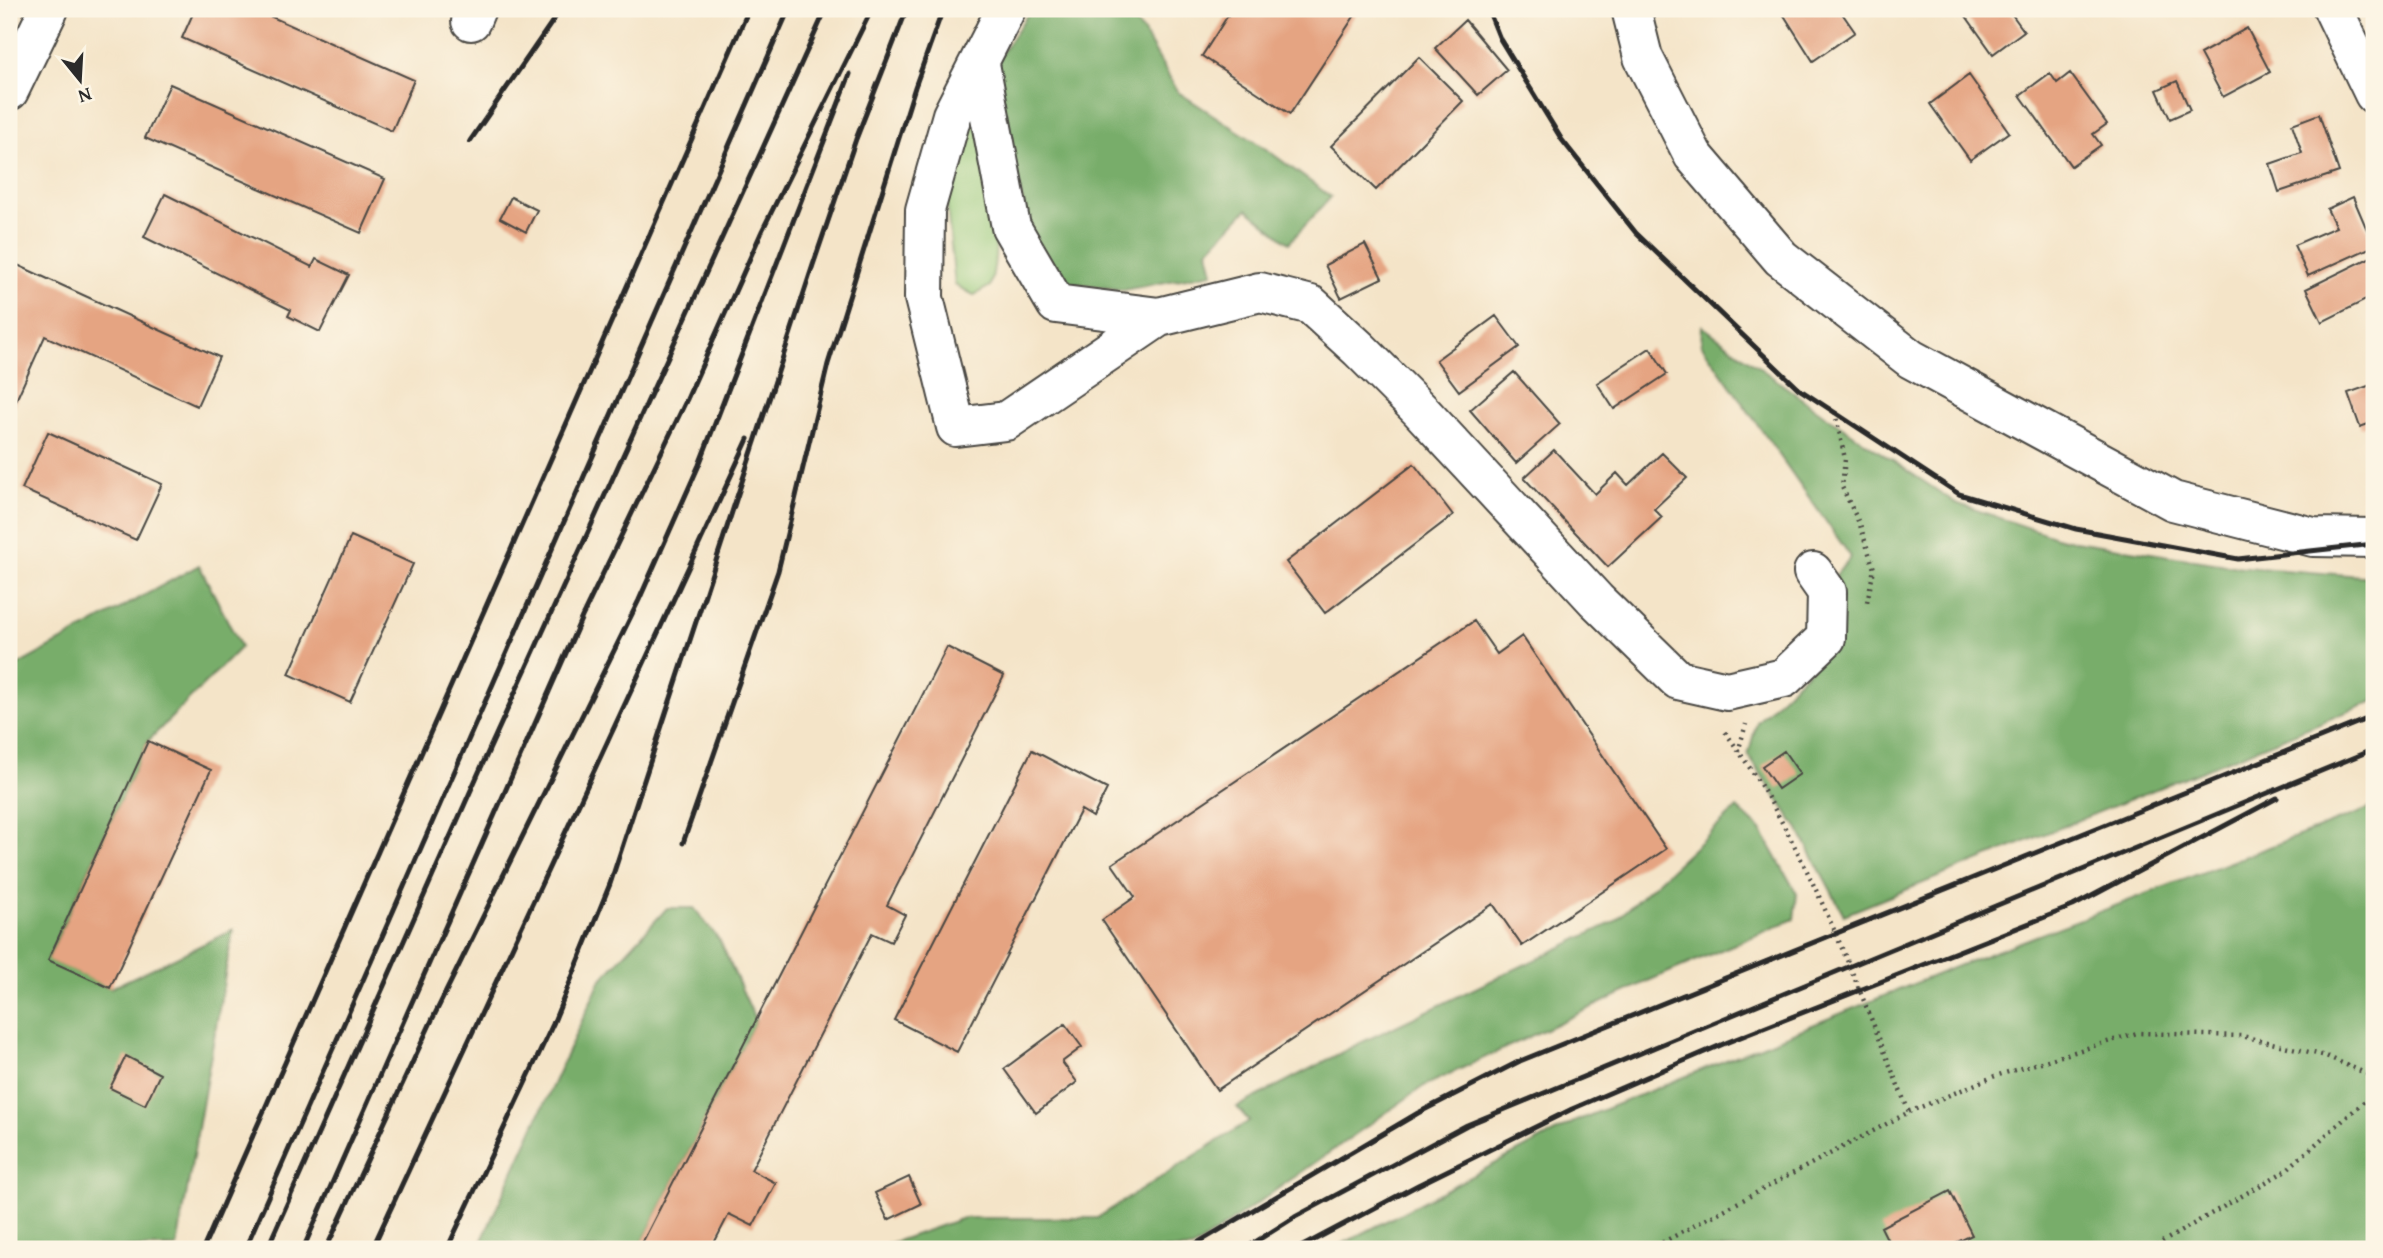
<svg xmlns="http://www.w3.org/2000/svg" width="2383" height="1258" font-family="'Gentium Book Plus',serif">
<style>
.green{fill:#96c97a;stroke:#607a52;stroke-width:2}
.forest{fill:#78ad6a;stroke:#526c4a;stroke-width:2}
.building{fill:#e5a482}
.lines{fill:none;stroke-linecap:round;stroke-linejoin:round}
.minor-casing{stroke:#494743;stroke-width:42}
.path{stroke:#494743;stroke-width:4.5;stroke-dasharray:2 5;stroke-linecap:butt}
.minor{stroke:#fff;stroke-width:38}
.rail{stroke:#2b2b2b;stroke-width:5}
</style>
<rect width="100%" height="100%" fill="#fcf5e5"/>
<filter id="ink" filterUnits="userSpaceOnUse"><feTurbulence type="fractalNoise" baseFrequency=".0143" numOctaves="2"/><feDisplacementMap in="SourceGraphic" scale="14" xChannelSelector="R" yChannelSelector="G"/><feConvolveMatrix kernelMatrix="1 2 1 2 8 2 1 2 1" color-interpolation-filters="sRGB"/></filter>
<filter id="wash" filterUnits="userSpaceOnUse"><feTurbulence type="fractalNoise" baseFrequency=".00686" numOctaves="4" result="noise"/><feDisplacementMap in="SourceGraphic" scale="28" xChannelSelector="R" yChannelSelector="G"/><feGaussianBlur stdDeviation="1.57" result="paint"/><feColorMatrix in="noise" values="0 0 0 0 0 0 0 0 0 0 0 0 0 0 0 0 0 1.4 0 .05"/><feComposite in="paint" operator="in"/></filter>
<g filter="url(#wash)">
<rect width="100%" height="100%" fill="#f4e4c8"/>
<path class="green" d="M 974,104 C 984,158 1006,233 990,286 L 974,295 L 955,285 L 947,206 L 953,158 Z"/>
<path class="forest" d="M 1031,9 L 1121,9 L 1143,31 L 1178,92 L 1266,149 L 1331,197 L 1289,243 L 1247,209 L 1208,250 L 1213,273 L 1124,290 L 1061,282 L 1033,246 L 992,68 Z
M 1702,326 L 1823,414 L 1956,503 L 2062,539 L 2233,566 L 2374,577 L 2374,701 L 1844,915 L 1798,829 L 1748,755 L 1757,722 L 1840,639 L 1835,576 L 1851,557 L 1701,344 Z
M 199,565 L 241,647 L 148,741 L 48,959 L 111,988 L 233,930 L 177,1247 L 9,1249 L 9,670 Z
M 2374,807 L 2374,1249 L 1333,1249 L 1576,1121 L 1960,965 Z
M 1737,808 L 1761,830 L 1797,894 L 1794,919 L 1648,981 L 1424,1086 L 1192,1249 L 874,1249 L 963,1218 L 1097,1218 L 1249,1121 L 1237,1107 L 1354,1046 L 1614,922 Z
M 667,908 L 694,908 L 720,941 L 756,1021 L 639,1249 L 478,1249 L 600,981 Z"/>
<g id="blocks">
<path class="building" d="M 195,9 L 254,9 L 414,80 L 392,131 L 182,38 Z
M 1232,9 L 1359,9 L 1290,114 L 1202,56 Z
M 1780,9 L 1839,9 L 1855,32 L 1813,61 Z
M 1961,9 L 2008,9 L 2024,31 L 1993,54 Z
M 1465,20 L 1507,70 L 1478,95 L 1435,48 Z
M 2247,28 L 2270,72 L 2223,97 L 2200,54 Z
M 1419,57 L 1463,101 L 1376,190 L 1331,146 Z
M 2050,73 L 2057,83 L 2070,73 L 2107,124 L 2093,134 L 2101,145 L 2071,166 L 2020,95 Z
M 1969,75 L 2009,132 L 1970,160 L 1930,104 Z
M 2177,81 L 2190,110 L 2170,119 L 2157,90 Z
M 170,84 L 385,179 L 361,233 L 145,138 Z
M 2319,114 L 2339,172 L 2279,192 L 2270,164 L 2302,153 L 2292,124 Z
M 165,194 L 312,267 L 316,259 L 349,275 L 320,332 L 288,316 L 291,310 L 144,237 Z
M 511,197 L 537,210 L 526,232 L 500,218 Z
M 2353,197 L 2374,246 L 2308,276 L 2294,245 L 2336,227 L 2327,209 Z
M 1365,244 L 1382,278 L 1341,298 L 1325,265 Z
M 2371,257 L 2374,263 L 2374,296 L 2322,322 L 2306,289 Z
M 13,263 L 219,357 L 197,406 L 45,336 L 9,416 L 9,272 Z
M 1496,316 L 1519,347 L 1459,391 L 1436,360 Z
M 1650,348 L 1667,374 L 1614,409 L 1597,383 Z
M 1514,372 L 1560,424 L 1516,463 L 1470,410 Z
M 2374,384 L 2374,422 L 2360,427 L 2348,393 Z
M 48,432 L 162,484 L 136,540 L 22,489 Z
M 1554,450 L 1595,494 L 1617,473 L 1628,485 L 1662,453 L 1687,478 L 1654,509 L 1662,517 L 1608,567 L 1524,478 Z
M 1414,464 L 1453,515 L 1325,613 L 1286,562 Z
M 351,536 L 413,564 L 350,702 L 289,674 Z
M 1474,621 L 1497,654 L 1522,636 L 1666,849 L 1522,946 L 1493,904 L 1217,1090 L 1102,920 L 1135,897 L 1112,864 Z
M 947,647 L 1004,676 L 887,905 L 905,915 L 891,942 L 872,933 L 751,1170 L 776,1183 L 753,1226 L 729,1214 L 711,1249 L 639,1249 Z
M 148,741 L 211,770 L 110,988 L 48,960 Z
M 1032,750 L 1107,789 L 1093,817 L 1081,810 L 957,1052 L 894,1020 Z
M 1784,751 L 1800,774 L 1778,789 L 1762,766 Z
M 1065,1024 L 1082,1047 L 1062,1062 L 1077,1082 L 1036,1113 L 1004,1069 Z
M 126,1056 L 160,1074 L 145,1105 L 110,1088 Z
M 909,1177 L 921,1204 L 888,1220 L 875,1193 Z
M 1950,1191 L 1972,1235 L 1943,1249 L 1892,1249 L 1881,1227 Z"/>
</g>
</g>
<g filter="url(#ink)">
<use href="#blocks" fill-opacity="0" stroke="#494743" stroke-width="2"/>
<g class="lines">
<g class="minor-casing">
<path id="minor" d="M 1006,9 L 952,115 L 925,210 L 924,298 L 956,427 L 1006,421 L 1159,317 L 1260,292 L 1311,305 L 1359,349 L 1420,410 L 1596,600 L 1678,680 L 1727,691 L 1784,678 L 1826,638 L 1827,592 L 1813,572
M 1631,9 L 1643,57 L 1693,155 L 1781,258 L 1911,359 L 2173,501 L 2313,537 L 2374,538
M 2333,9 L 2374,94
M 471,21 L 476,9
M 980,64 L 1011,227 L 1056,304 L 1159,317
M 9,91 L 49,9"/>
</g>
<path class="path" d="M 1835,412 L 1845,459 L 1842,487 L 1860,525 L 1874,569 L 1867,602
M 1738,752 L 1746,724
M 1909,1112 L 1995,1076 L 2137,1033 L 2242,1036 L 2326,1056 L 2374,1077
M 1650,1249 L 1909,1112 C 1855,982 1807,843 1723,729
M 2150,1249 L 2285,1171 L 2374,1093"/>
<use href="#minor" class="minor"/>
<path class="rail" d="M 1488,9 L 1500,39 L 1562,140 L 1636,233 L 1799,389 L 1959,494 L 2076,529 L 2238,559 L 2374,544
M 470,141 L 561,9
M 683,843 L 778,571 L 828,364 L 915,87 L 943,9
M 203,1249 L 749,9
M 245,1249 L 789,9
M 267,1249 L 479,772 L 826,9
M 303,1249 L 582,617 L 687,399 L 762,231 L 872,9
M 326,1249 L 432,1020 L 639,600 L 699,465 L 850,74
M 372,1249 L 748,439
M 447,1249 L 553,1024 L 610,884 L 813,265 L 856,139 L 907,9
M 1187,1249 L 1418,1113 L 1520,1061 L 2374,716
M 1244,1249 L 1295,1217 L 1467,1125 L 2374,749
M 1297,1249 L 1418,1185 L 1572,1109 L 1728,1042 L 2073,906 L 2277,798"/>
</g>
</g>
<rect width="2383" height="1258" fill="none" stroke="#fcf5e5" stroke-width="35"/>
<g transform="translate(80 80) rotate(162)" stroke="#fcf5e5" stroke-width="5" paint-order="stroke">
<path d="M0-5L12 26L0 18L-12 26Z" fill="#2b2b2b"/>
<text y="-10" font-size="19" font-weight="bold" text-anchor="middle" fill="#2b2b2b">N</text>
</g>
</svg>
